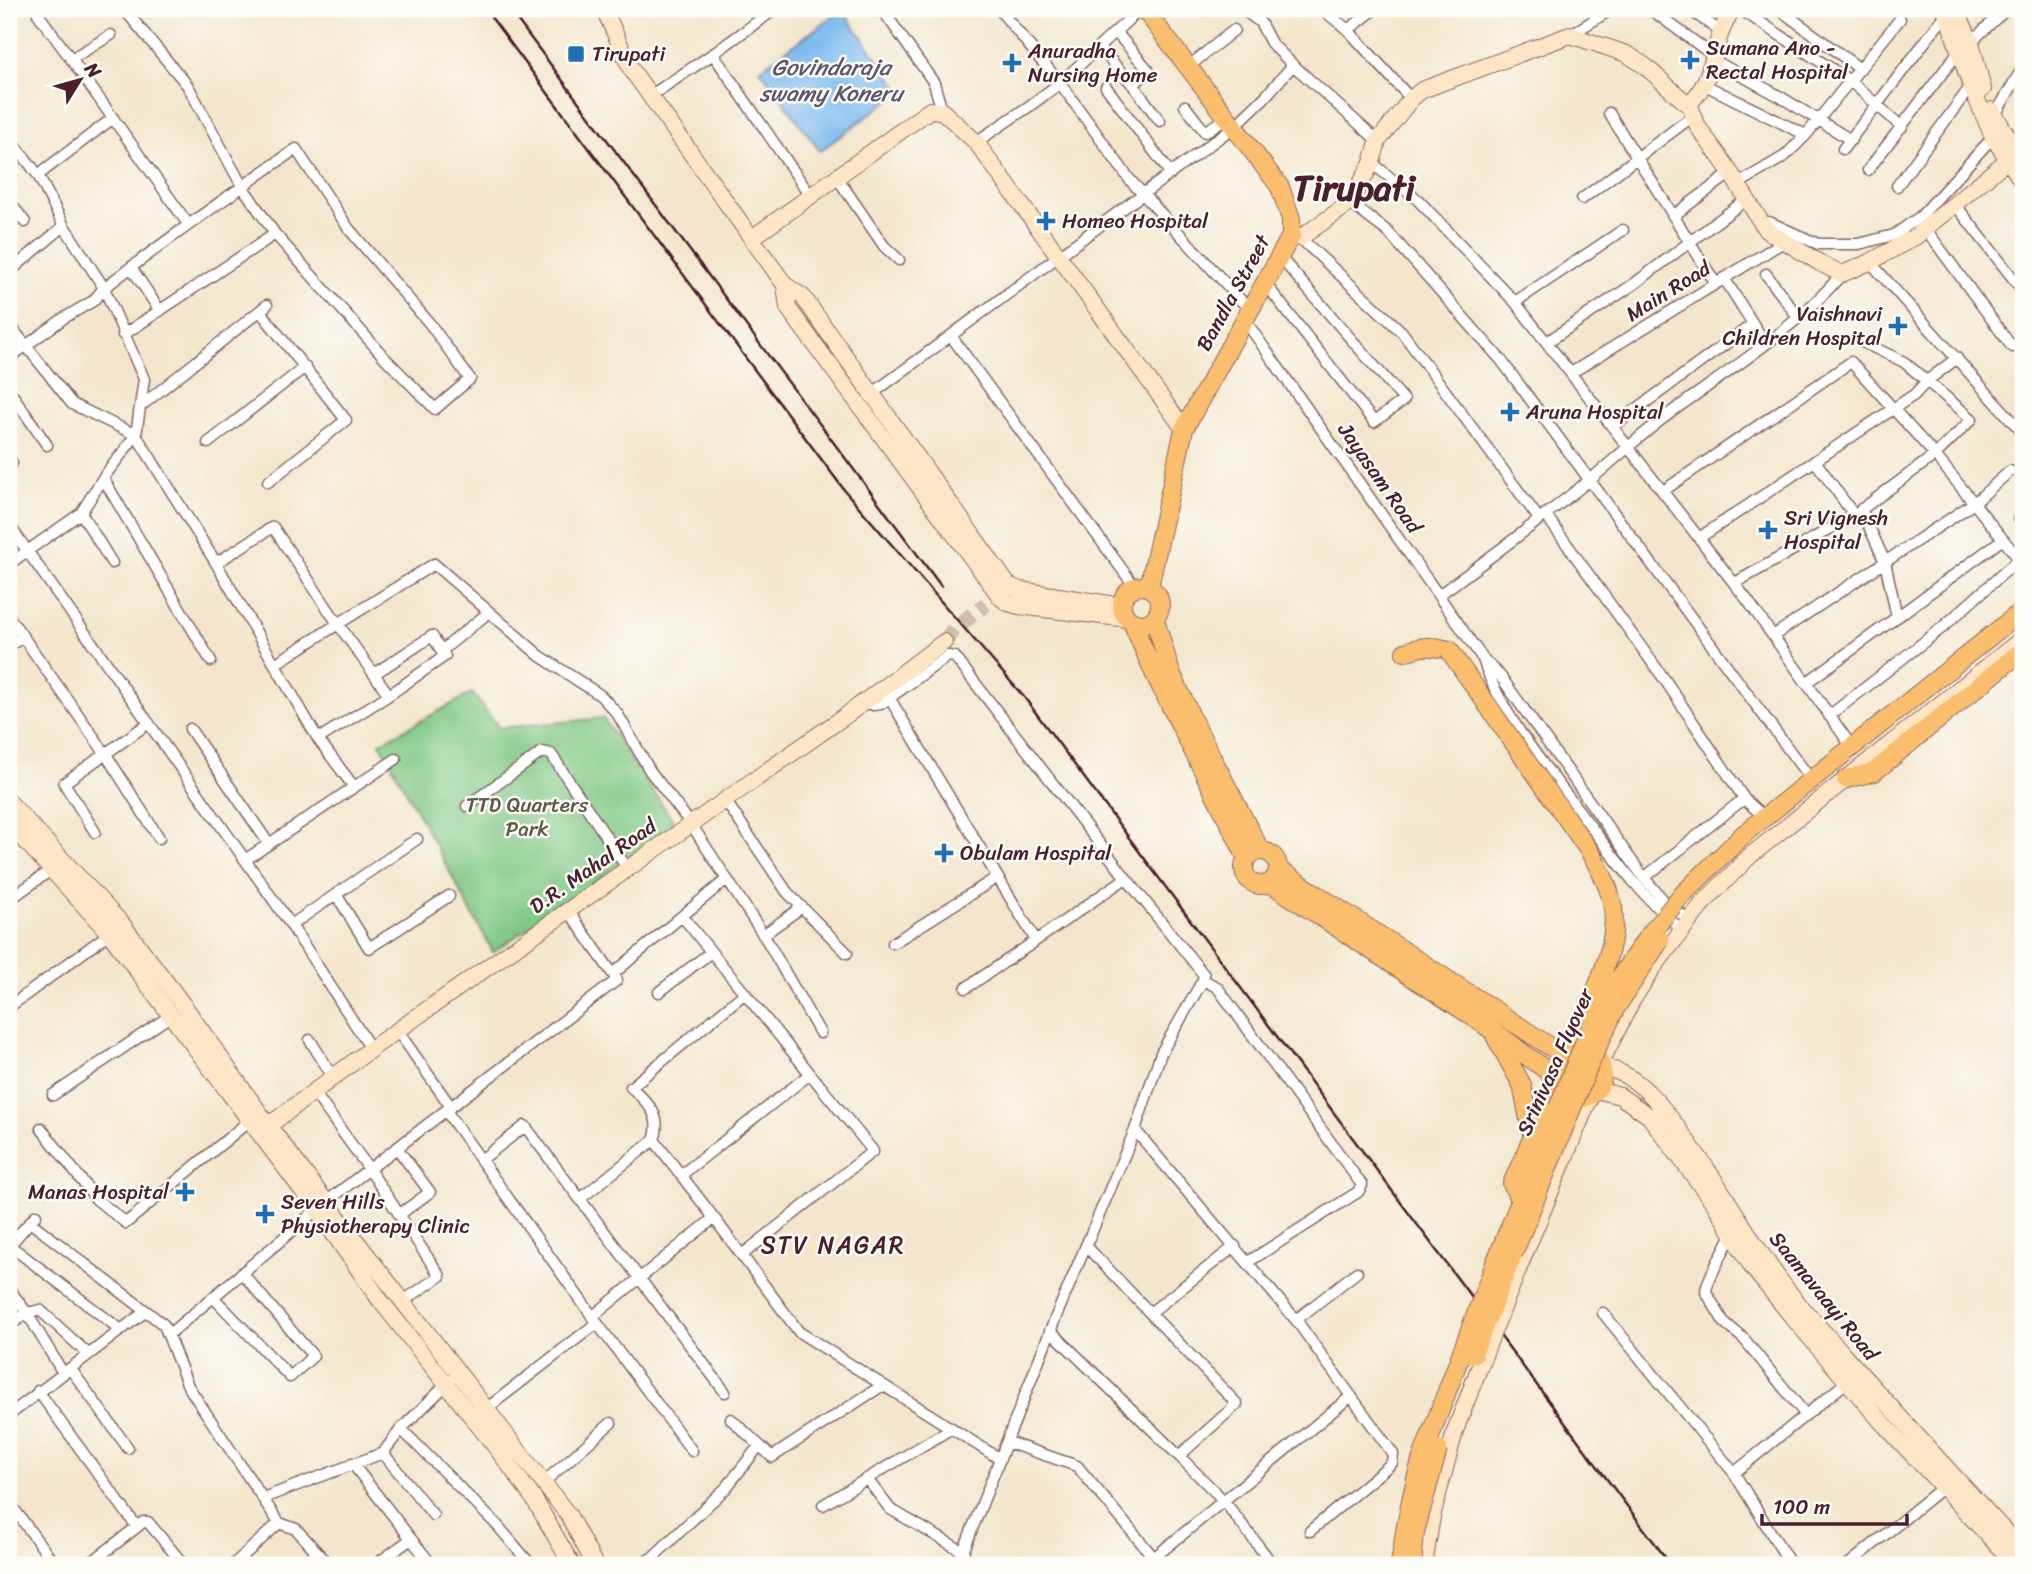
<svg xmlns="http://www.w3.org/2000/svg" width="2032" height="1574" font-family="Sriracha,sans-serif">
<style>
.green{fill:#7ec783;stroke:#647357;stroke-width:2}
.water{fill:#7bbaef;stroke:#626c8d;stroke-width:2}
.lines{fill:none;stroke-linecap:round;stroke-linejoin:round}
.secondary-tunnel{stroke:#d1beac;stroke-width:16;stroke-dasharray:16 8;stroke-linecap:butt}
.street-casing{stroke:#856563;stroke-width:13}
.secondary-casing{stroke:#856563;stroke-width:18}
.primary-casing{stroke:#856563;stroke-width:20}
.street{stroke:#fff;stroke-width:10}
.secondary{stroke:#fde5c5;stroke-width:16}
.primary{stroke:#fbbd6e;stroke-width:18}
.rail{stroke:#4a1f2b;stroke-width:2.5}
.secondary-bridge-casing{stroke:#856563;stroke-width:18;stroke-linecap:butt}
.primary-bridge-casing{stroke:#856563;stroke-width:20;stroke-linecap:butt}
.secondary-bridge{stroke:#fde5c5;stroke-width:16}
.primary-bridge{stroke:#fbbd6e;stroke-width:18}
.poi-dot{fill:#1f6fb2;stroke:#fdfcf7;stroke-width:2.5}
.labels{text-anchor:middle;stroke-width:5;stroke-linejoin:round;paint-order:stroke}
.poi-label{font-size:21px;fill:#4a1f2b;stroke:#fdfcf7;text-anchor:start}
.street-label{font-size:21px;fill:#4a1f2b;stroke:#fdfcf7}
.park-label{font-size:21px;fill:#5c5a4a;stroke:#fdfcf7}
.water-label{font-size:23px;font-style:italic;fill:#5b5570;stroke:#fdfcf7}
.quarter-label{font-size:24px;letter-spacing:2px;fill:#4a1f2b;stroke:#fdfcf7}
.town-label{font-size:35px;font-weight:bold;fill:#4a1f2b;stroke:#fdfcf7}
</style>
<rect width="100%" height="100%" fill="#fdfcf7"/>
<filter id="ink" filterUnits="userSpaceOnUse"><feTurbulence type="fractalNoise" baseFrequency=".0143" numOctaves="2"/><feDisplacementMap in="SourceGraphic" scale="14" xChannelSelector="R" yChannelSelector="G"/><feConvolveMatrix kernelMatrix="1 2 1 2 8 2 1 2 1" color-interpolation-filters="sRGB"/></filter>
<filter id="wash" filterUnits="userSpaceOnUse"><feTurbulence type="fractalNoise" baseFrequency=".00686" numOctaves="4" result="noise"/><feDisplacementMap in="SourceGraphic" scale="28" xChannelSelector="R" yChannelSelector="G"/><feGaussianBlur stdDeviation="1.57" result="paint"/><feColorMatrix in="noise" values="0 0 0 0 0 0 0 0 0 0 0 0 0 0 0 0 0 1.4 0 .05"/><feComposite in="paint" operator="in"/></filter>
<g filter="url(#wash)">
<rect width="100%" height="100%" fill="#f3e6cc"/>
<path class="green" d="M 472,693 L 499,728 L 603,718 L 676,825 L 493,952 L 380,743 Z"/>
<path class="water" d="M 842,10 L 901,91 L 820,151 L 760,69 Z"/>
</g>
<g filter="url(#ink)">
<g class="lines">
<path class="secondary-tunnel" d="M 944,642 L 954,629 L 986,604"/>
<g class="street-casing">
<path id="street" d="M 775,9 L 713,54 L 810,195
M 882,9 L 934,83 L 942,111
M 999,9 L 1060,83 L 1130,180 L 1249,309
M 1322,9 L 1348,30 L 1411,99
M 1650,9 L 1714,56
M 1689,9 L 1721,32
M 1740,9 L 1850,81 L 1902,127
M 1779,9 L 1860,69
M 38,14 L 71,59
M 1348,30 L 1375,9
M 1116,32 L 1149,71 L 1133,85 L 1160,121
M 111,35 L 71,59 L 188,224
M 1570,35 L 1612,9
M 1971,42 L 2006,9
M 1099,47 L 1133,85
M 1713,60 L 1779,96 L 1851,140
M 1293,65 L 1378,141
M 1188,67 L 1234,30
M 1703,84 L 1806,135
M 1106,87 L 1171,174
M 650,96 L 713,54
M 1185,106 L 1205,132 L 1227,117
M 1609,113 L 1716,284
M 1995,115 L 2023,67
M 113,118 L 38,175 L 64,226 L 104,288 L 144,379 L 136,435 L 216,563 L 318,739 L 354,787
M 9,137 L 38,175
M 976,142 L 1031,105 L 1060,83 L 1140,9
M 1843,149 L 1947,13
M 1372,163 L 1418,200 L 1515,302 L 1748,601 L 1847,740
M 1868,170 L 1960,50
M 836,176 L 884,246 L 899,260
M 1738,184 L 1785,156 L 1806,135 L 1900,19
M 1897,186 L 1971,86
M 1582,199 L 1693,116
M 9,201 L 25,222
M 1350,203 L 1388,232 L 1501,360 L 1806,773
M 1954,203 L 2023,291
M 1673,216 L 1731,173
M 1769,222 L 1818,244 L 1859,244 L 1894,235 L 1921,216 L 1993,137
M 1925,228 L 2012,347 L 2023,338
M 1300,238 L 1402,332 L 1539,519
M 9,259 L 15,267 L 64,226
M 1870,262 L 2023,433
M 131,267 L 160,311
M 1766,274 L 1798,317
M 1724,278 L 1765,343
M 1264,282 L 1374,422 L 1404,400 L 1279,256
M 1515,302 L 1623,230
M 260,311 L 346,420 L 268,482
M 1244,319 L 1483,659 L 1501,677 L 1644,878 L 1667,904 L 1689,920
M 9,324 L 72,404 L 136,435 L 103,478
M 123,335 L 275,234
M 951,336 L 1135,587
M 1547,342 L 1634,284 L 1747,199
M 9,358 L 64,318 L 93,301 L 104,288 C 166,240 231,194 296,149 L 349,229 L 430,324 L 470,379 L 435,409 L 385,358 L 275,234 L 242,186 L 188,86 L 124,9
M 1571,373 L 1785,241
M 9,390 L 47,445
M 869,396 L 1235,126 L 1265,97 L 1293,65 L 1271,43 L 1260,22 L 1242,9
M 141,406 L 267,305
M 1612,427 L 1753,324
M 208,443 L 305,367
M 9,458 L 12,463
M 1815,461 L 1854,515
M 1663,491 L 1851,362 L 1935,455 L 1972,419 L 1904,362 L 1856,339
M 1861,509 L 1885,562 L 1897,617 L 2003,539
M 81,513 L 112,563
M 1545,514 L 1665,680 L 1745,800
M 2019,519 L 2023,516
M 9,525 L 291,925 L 371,1049
M 1699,538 L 1914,395 L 1927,381 L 1957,358
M 216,563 L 273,527 L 338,624 L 434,564 L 540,656 L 600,695 L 617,713 L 650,771 L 691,824 L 766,939 L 820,1033
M 9,564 L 81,513 L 103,478 L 211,661
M 1735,583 L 1854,515 L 1935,455 L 2023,564
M 1439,595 C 1491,557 1541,519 1591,479 C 1620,455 1647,429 1677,408 C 1734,367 1796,328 1842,274
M 9,617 L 105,753 L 159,838
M 1773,636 L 1974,503 L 2010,471
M 9,646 L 22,637
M 441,651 L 488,613
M 1484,662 C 1501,714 1543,764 1576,807 C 1609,850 1639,895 1681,929
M 275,664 L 338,624 L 389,695
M 1806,683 L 1897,617
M 890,699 L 1035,939 L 1034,942 L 966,988
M 866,701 L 873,705 L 881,704 L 948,656 L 955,657 L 1126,878 L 1204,975 L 1203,980 L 1161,1053 L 1135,1130 L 1057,1314 L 958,1565
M 1829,716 L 1943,627 L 2019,559
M 190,729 L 269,844
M 318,739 L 389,695 L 445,656 L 432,636 L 374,674
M 725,800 L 787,892 L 847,953
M 467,806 L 542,752 L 551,754 L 627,868
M 95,832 L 64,783 L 149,723
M 245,860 L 396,759
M 1644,878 L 1741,801 L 1745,800 L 1760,813
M 336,894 L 369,948 L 449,896
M 9,900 L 51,870
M 682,916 L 727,879
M 291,925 L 417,839
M 763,935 L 802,907
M 1034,942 L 1126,878
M 893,943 L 996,878
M 613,974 L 682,916 L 873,1151 L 742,1255
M 1203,980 L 1217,987 L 1362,1185 L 1358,1192 L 1248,1262
M 659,992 L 711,952
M 9,1007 L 114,930
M 397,1030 L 451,1107
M 310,1040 L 333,1077
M 313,1091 L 369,1169 L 440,1276 L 402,1302
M 53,1095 L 170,1016
M 446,1111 L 597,1323 L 692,1451
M 41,1128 L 96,1199 L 126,1223 L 254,1117
M 1135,1130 L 1296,1320 L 1393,1454 L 1392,1463 L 1310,1531
M 654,1140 C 663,1116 648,1103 631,1087 L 745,993
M 397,1148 L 430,1192 L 399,1215
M 481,1160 L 525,1126 L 725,1392
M 681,1175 L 810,1074
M 580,1199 L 654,1140 L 714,1218 L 592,1317
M 714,1218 L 799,1332 L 1000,1459
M 1732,1234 C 1726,1248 1706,1280 1706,1292 L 1724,1322 L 1744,1339 L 1805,1414
M 9,1245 L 121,1330
M 9,1246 L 36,1215
M 1086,1246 L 1237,1404 L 1179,1456 L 1224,1501 L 1267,1557
M 242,1273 L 326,1202 L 617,980 L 568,910
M 9,1289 L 27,1313 L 40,1310 L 88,1354
M 146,1311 L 164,1325 L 188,1386 L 279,1523 L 296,1529 L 329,1565
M 1150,1313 L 1235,1246
M 1603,1313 L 1734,1473 L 1791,1565
M 1296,1320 L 1357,1272
M 9,1326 L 27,1313 L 63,1373
M 1050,1330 L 1179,1456
M 168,1335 L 242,1273 L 313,1356 L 290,1377 L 213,1297
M 70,1368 L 128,1448
M 451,1380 L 401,1429 L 497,1525 L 531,1565
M 38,1391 L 137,1527 L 88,1565
M 486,1409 L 597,1323
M 9,1415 L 146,1311 L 30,1222
M 731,1419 L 772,1457 L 883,1385
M 1007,1442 L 1077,1466 L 1160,1565
M 2023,1445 L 2023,1448
M 383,1453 L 401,1429
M 352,1463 L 411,1539
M 1734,1473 L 1848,1381
M 867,1479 L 890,1509 L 964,1552
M 543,1483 L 611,1423
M 263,1498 L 383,1453 L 433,1515
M 9,1502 L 55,1565
M 823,1505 L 952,1428
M 137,1527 L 143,1522 L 148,1522 L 184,1565
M 233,1565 L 279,1523
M 301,1565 L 317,1552
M 375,1565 L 411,1539 L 432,1565
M 640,1565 L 653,1557 L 726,1488 L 759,1446
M 1145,1565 L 1350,1397
M 1848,1565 L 1943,1487"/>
</g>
<g class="secondary-casing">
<path id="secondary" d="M 604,9 L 631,69 L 785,285 L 803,297 L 1008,585 L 1020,590 L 1122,606
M 1945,9 L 1971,86 L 1993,137 L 2023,183
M 1956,9 L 1971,42 L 1983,89
M 1689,103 L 1698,127 L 1725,164 L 1766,230 L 1820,263 L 1842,274 L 1870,262 L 1915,237 L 2017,152
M 1992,110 L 2023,162
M 1291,236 L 1300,238 L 1350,203 L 1372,163 L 1378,141 L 1411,99 L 1422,90 L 1570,35 L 1627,54 L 1645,66 L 1685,102 L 1689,103 C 1708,89 1713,56 1720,35 C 1723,26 1728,17 1732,9
M 752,238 L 930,110 L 942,111 L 976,142 L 1184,429
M 785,285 L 788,308 L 1001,598 L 1008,603 L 1019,606 L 1128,619
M 9,802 L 122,924 L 184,1006 L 268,1125 L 326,1202 L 569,1516 L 595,1565
M 9,823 L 109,933 L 317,1210 L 380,1300 L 498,1450 L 534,1499 L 572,1565
M 1568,1051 L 1592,1007
M 1600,1064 L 1632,1001 L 1653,968 L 1704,902 L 1751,855 L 2023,638
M 1602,1067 C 1646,1074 1675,1125 1700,1159 C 1730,1201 1753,1246 1785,1287 C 1803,1311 1824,1332 1844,1355 C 1903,1422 1963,1486 2023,1551
M 1597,1090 L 1620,1096 L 1649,1116 L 1716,1206 L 1752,1267 L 1794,1319 L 1880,1420 L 2016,1565
M 1542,1122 L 1556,1086
M 260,1132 L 371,1049 L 848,714 L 944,642
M 1520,1265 L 1591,1095
M 1424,1565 L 1432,1517 L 1455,1431 L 1486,1350"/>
</g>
<g class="primary-casing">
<path id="primary" d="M 1144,9 L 1280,187 L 1291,219 L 1291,236 L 1184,429 L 1149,587
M1122 605a19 19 0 1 1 38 0a19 19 0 1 1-38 0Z
M 1155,620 L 1170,670 L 1193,721 L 1260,850
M 1132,622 L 1155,675 L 1247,858
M 1405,652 C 1422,645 1432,646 1449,650
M 1846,779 L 1874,772 L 2023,650
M1244 868a17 17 0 1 1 34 0a17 17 0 1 1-34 0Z
M 1278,869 L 1563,1055
M 1270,883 C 1318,915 1366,946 1413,978 C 1448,1000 1482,1022 1515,1047 C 1525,1056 1545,1067 1553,1077 C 1559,1085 1558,1093 1569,1097 C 1590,1105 1609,1083 1600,1063 C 1587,1037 1555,1049 1553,1078
M 1680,897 L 1745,833 L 2023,610
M 1495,1036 L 1522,1085 L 1534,1144"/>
</g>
<use href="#street" class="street"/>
<use href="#secondary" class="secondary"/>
<use href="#primary" class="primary"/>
<path class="rail" d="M 485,9 L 845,491 L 1024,697 L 1671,1565
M 509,9 L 941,586"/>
<g class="secondary-bridge-casing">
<path id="secondary-bridge" d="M 1486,1350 L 1520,1265"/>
</g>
<g class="primary-bridge-casing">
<path id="primary-bridge" d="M 1449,650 L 1590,852 C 1599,868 1608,884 1612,902 C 1620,938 1600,979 1587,1012
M 1520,1201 L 1512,1184 L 1544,1111
M 1473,1354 L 1590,1063 L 1615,1009 L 1660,940
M 1400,1565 C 1405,1528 1411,1491 1423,1455 L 1496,1261 L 1587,1036 L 1605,999 L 1646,939 L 1680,897
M 1412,1565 L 1415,1532 L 1438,1449"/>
</g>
<use href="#secondary-bridge" class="secondary-bridge"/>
<use href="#primary-bridge" class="primary-bridge"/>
</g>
</g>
<g class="poi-dot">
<rect x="567" y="45" width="18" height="18" rx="3.5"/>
<path d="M1686.5 49.5h7v7h7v7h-7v7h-7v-7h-7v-7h7z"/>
<path d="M1008.5 52.5h7v7h7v7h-7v7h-7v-7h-7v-7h7z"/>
<path d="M1042.5 210.5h7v7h7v7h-7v7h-7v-7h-7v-7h7z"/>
<path d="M1894.5 315.5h7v7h7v7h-7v7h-7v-7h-7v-7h7z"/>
<path d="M1506.5 401.5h7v7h7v7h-7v7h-7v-7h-7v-7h7z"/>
<path d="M1764.5 519.5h7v7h7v7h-7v7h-7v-7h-7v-7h7z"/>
<path d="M940.5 842.5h7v7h7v7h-7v7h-7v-7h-7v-7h7z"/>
<path d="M181.5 1181.5h7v7h7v7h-7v7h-7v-7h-7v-7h7z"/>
<path d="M261.5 1203.5h7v7h7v7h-7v7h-7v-7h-7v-7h7z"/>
</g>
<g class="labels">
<g class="poi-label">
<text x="1706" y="55">Sumana Ano -<tspan x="1706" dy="24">Rectal Hospital</tspan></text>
<text x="1028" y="58">Anuradha<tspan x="1028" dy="24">Nursing Home</tspan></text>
<text x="592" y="61">Tirupati</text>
<text x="1062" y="228">Homeo Hospital</text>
<text x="1882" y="321" text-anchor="end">Vaishnavi<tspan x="1882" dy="24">Children Hospital</tspan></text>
<text x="1526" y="419">Aruna Hospital</text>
<text x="1784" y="525">Sri Vignesh<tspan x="1784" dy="24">Hospital</tspan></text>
<text x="960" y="860">Obulam Hospital</text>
<text x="169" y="1199" text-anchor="end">Manas Hospital</text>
<text x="281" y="1209">Seven Hills<tspan x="281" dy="24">Physiotherapy Clinic</tspan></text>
</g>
<g class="street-label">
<text transform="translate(1668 291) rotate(-32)" y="7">Main Road</text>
<text transform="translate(1233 293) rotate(-61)" y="7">Bandla Street</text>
<text transform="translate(1380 478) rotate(55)" y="7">Jayasam Road</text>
<text transform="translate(593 866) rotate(-35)" y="7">D.R. Mahal Road</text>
<text transform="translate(1555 1062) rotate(-66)" y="7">Srinivasa Flyover</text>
<text transform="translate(1824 1296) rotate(51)" y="7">Saamavaayi Road</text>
</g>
<g class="park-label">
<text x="527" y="812">TTD Quarters<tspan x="527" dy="24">Park</tspan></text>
</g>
<g class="water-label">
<text x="831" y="75">Govindaraja<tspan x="831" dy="26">swamy Koneru</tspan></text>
</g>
<g class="quarter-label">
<text x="833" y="1253">STV NAGAR</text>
</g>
<g class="town-label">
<text x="1354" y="200">Tirupati</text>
</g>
</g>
<rect width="2032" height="1574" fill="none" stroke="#fdfcf7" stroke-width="35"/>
<g transform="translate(80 80) rotate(53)" stroke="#fdfcf7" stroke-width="5" paint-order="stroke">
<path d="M0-5L12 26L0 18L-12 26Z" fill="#4a1f2b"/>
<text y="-10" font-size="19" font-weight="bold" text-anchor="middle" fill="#4a1f2b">N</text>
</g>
<path d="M1762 1514v10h145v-10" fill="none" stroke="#4a1f2b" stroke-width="3.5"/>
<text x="1773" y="1514" font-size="21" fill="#4a1f2b" stroke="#fdfcf7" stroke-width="5" paint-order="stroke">100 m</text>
</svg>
